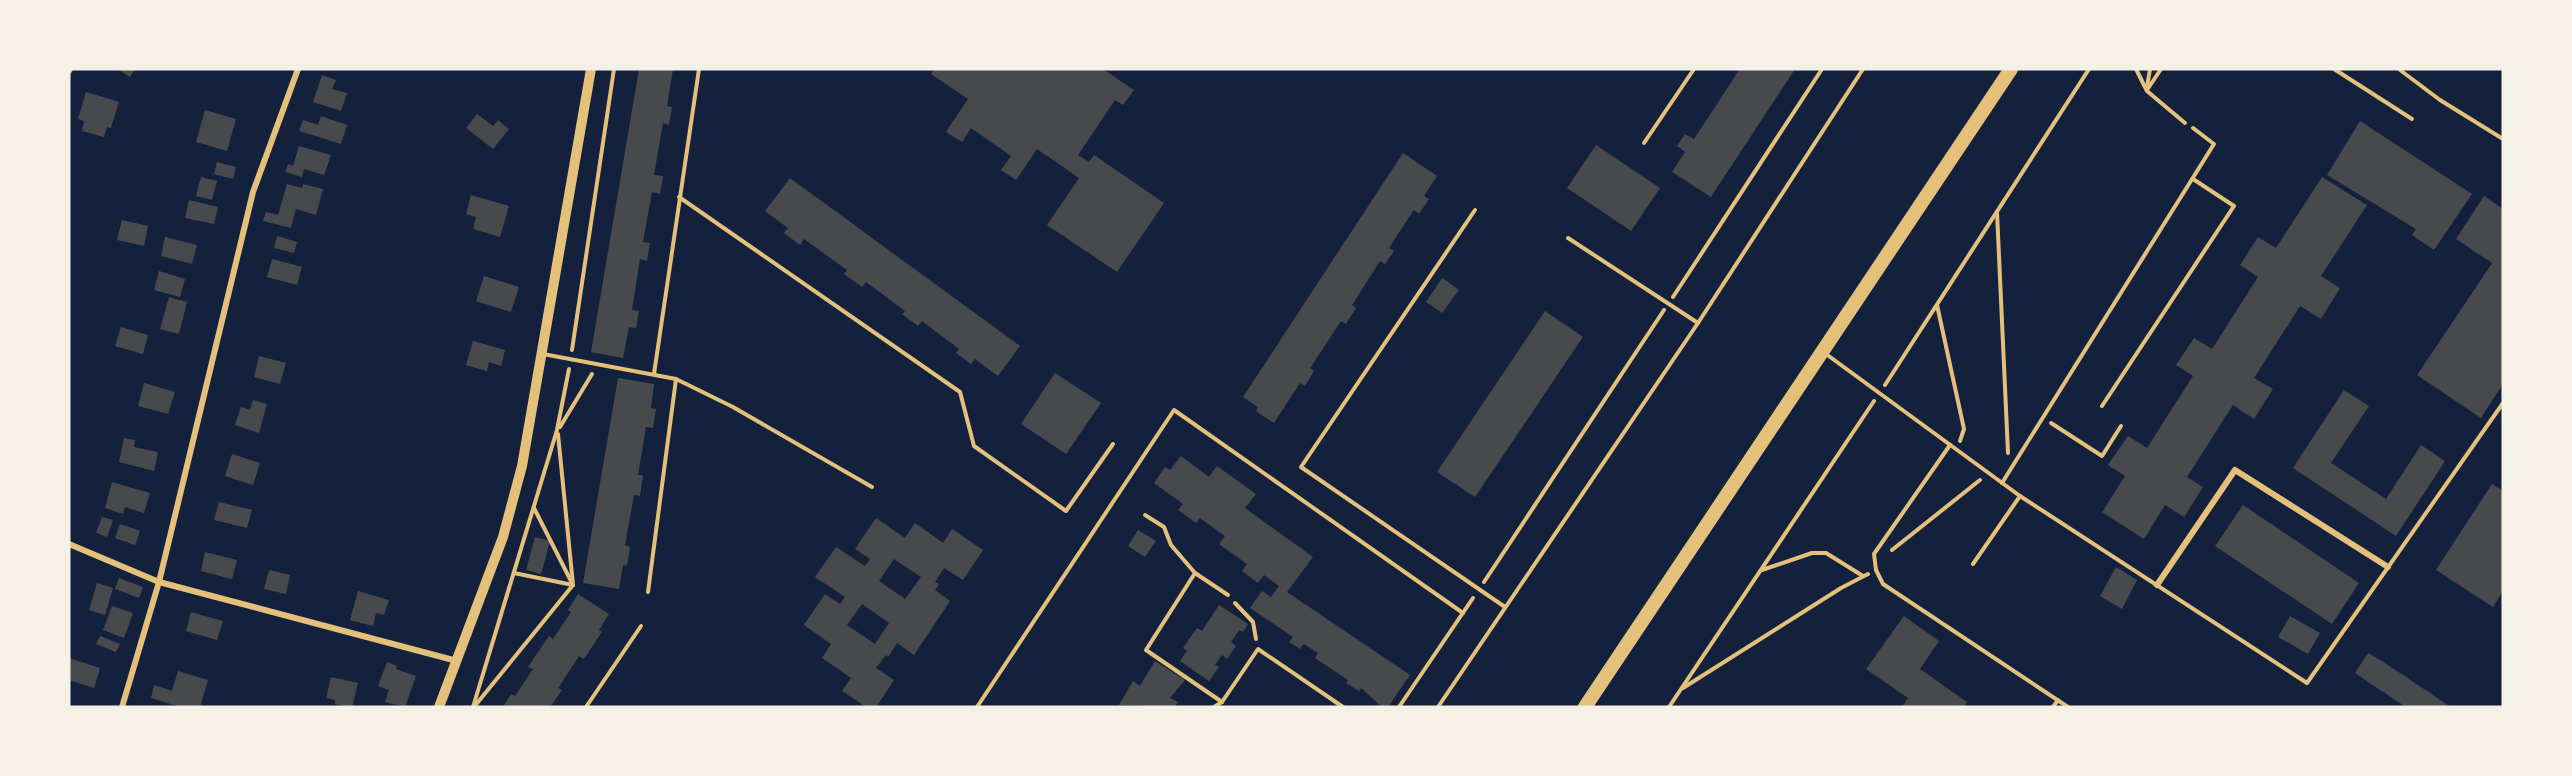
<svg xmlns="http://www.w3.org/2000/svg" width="2572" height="776" viewBox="0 0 2572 776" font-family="'Roboto Condensed',sans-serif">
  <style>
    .building { fill: #48494c; fill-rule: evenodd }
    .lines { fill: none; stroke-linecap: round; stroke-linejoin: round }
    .path { stroke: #e5c07b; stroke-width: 4 }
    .service { stroke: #e5c07b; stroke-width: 4 }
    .minor { stroke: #e5c07b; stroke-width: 6 }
    .tertiary { stroke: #e5c07b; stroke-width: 10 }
    .primary { stroke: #e5c07b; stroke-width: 14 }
  </style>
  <rect width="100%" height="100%" fill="#14213d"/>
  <g class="building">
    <path d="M117 69H135L130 77Z"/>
    <path d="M639 69H673L667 106 672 107 669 125 663 123 654 175 663 176 660 194 652 192 643 242 650 243 647 261 640 259 632 310 639 311 636 328 629 327 623 358 591 352Z"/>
    <path d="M934 69H1103L1134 90 1123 105 1115 100 1078 155 1089 162 1094 155 1164 203 1117 272 1047 225 1079 178 1037 149 1016 180 1001 170 1011 156 971 128 962 142 946 132 968 99 931 74Z"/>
    <path d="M1740 69H1795L1711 197 1672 172 1685 152 1677 146 1685 134 1694 139Z"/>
    <path d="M322 75 336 80 332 89 347 93 341 111 313 102Z"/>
    <path d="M86 92 119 102 111 128 107 127 104 137 82 131 84 121 78 119Z"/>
    <path d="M205 110 236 119 227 151 196 142Z"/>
    <path d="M477 114 493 126 498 120 509 129 493 149 466 128Z"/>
    <path d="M321 116 347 125 341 144 299 131 303 120 318 125Z"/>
    <path d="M2360 121 2472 194 2434 250 2412 235 2416 229 2327 175Z"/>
    <path d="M1596 145 1660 188 1631 231 1567 188Z"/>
    <path d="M299 146 331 155 324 175 304 169 302 177 285 172 288 164 293 166Z"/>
    <path d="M1403 153 1437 176 1424 196 1429 199 1419 214 1414 210 1389 248 1394 251 1385 264 1380 261 1352 305 1356 308 1346 324 1341 321 1310 368 1314 371 1305 386 1300 383 1274 423 1256 411 1258 407 1243 397Z"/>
    <path d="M217 162 236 167 233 179 214 174Z"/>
    <path d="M201 177 217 181 212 200 196 196Z"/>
    <path d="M2322 177 2367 205 2321 276 2340 288 2321 319 2300 306 2254 378 2273 389 2254 419 2233 405 2187 477 2203 487 2184 517 2165 505 2144 539 2102 512 2125 476 2108 465 2128 436 2147 448 2193 376 2176 365 2194 338 2212 349 2258 277 2240 265 2258 237 2276 248Z"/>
    <path d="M790 178 1020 346 998 376 975 359 971 364 956 353 959 349 922 321 918 326 902 314 905 311 866 282 862 287 844 274 847 270 804 239 800 245 784 233 788 228 765 211Z"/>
    <path d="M287 184 302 188 303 184 323 189 316 215 296 209 291 228 263 221 266 212 278 215Z"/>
    <path d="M471 195 509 206 500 237 473 229 476 217 466 214Z"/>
    <path d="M2484 196 2503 209V384L2481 418 2417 375 2492 263 2456 239Z"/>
    <path d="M189 200 218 207 214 224 185 218Z"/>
    <path d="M122 220 148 226 144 246 117 240Z"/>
    <path d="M277 236 297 242 294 253 274 248Z"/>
    <path d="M165 237 197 245 192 264 161 256Z"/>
    <path d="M272 259 302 267 297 285 267 277Z"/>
    <path d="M159 271 185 279 180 297 154 290Z"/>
    <path d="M484 276 519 287 511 312 476 301Z"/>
    <path d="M1442 278 1459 290 1442 313 1426 302Z"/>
    <path d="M169 297 187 302 179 334 160 329Z"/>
    <path d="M1545 311 1583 337 1475 497 1437 472Z"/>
    <path d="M121 327 148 335 143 354 115 346Z"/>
    <path d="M473 341 505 350 501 366 489 362 487 371 466 365Z"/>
    <path d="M259 356 286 363 280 384 254 377Z"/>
    <path d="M1055 373 1101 403 1066 454 1021 424Z"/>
    <path d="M618 378 654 384 651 408 656 409 653 428 646 427 638 475H643L640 496 634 495 625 545 630 547 627 566 623 565 619 589 583 583Z"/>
    <path d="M144 383 175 392 168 414 138 406Z"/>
    <path d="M2344 390 2369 406 2331 463 2386 499 2421 445 2445 461 2396 536 2293 468Z"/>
    <path d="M253 400 267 404 259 433 235 425 241 407 250 410Z"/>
    <path d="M124 438 135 440 134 447 158 452 154 471 119 462Z"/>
    <path d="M232 454 260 463 253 485 225 476Z"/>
    <path d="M1181 456 1209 477 1217 466 1256 494 1245 508 1313 557 1287 592 1410 675 1388 707H1382L1361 688 1359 691 1346 683 1348 680 1315 658 1318 653 1304 644 1300 649 1289 642 1293 637 1250 608 1262 591 1271 597 1279 586 1264 575 1258 583 1242 571 1247 564 1219 544 1225 536 1200 518 1196 523 1178 510 1183 504 1154 483 1165 467 1170 470Z"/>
    <path d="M112 482 150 493 144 513 125 507 123 514 105 508Z"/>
    <path d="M2492 484 2503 491V591L2493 607 2436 570Z"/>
    <path d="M219 502 252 510 247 528 214 520Z"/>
    <path d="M2243 505 2359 583 2332 624 2215 546Z"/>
    <path d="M102 517 113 520 107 537 96 533Z"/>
    <path d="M876 518 905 538 915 523 943 543 952 529 983 550 963 580 944 568 935 582 939 584 935 590 950 601 914 655 897 643 888 657 886 655 876 668 894 680 876 707H866L842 691 851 678 822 658 831 644 804 625 825 594 840 604 845 597 815 577 836 547 865 566 870 559 855 549ZM894 559 921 577 905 599 879 581ZM862 604 889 623 875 644 847 625Z"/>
    <path d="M120 524 140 531 135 545 115 538Z"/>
    <path d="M1138 530 1156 541 1145 557 1128 546Z"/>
    <path d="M535 537 550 541 541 574 526 570Z"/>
    <path d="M205 552 237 560 232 579 201 571Z"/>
    <path d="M2116 567 2137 580 2122 609 2100 596Z"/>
    <path d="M269 570 290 575 286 594 264 589Z"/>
    <path d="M119 578 143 587 139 598 115 589Z"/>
    <path d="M97 583 113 588 105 615 89 610Z"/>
    <path d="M358 591 389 600 384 615 376 613 373 626 350 620Z"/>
    <path d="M578 594 609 614 599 630 602 632 584 659 579 656 558 688 562 690 550 707H503L511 694 515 696 533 669 528 667 549 636 553 639 571 612 568 610Z"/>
    <path d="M1219 605 1248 624 1243 632 1239 630 1231 642 1236 646 1227 659 1222 655 1215 665 1219 667 1209 681 1180 661 1187 651 1183 648 1197 628 1202 631Z"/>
    <path d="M112 606 133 613 124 638 103 630Z"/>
    <path d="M191 612 223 621 217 640 186 631Z"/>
    <path d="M1904 616 1939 641 1920 669 1967 702 1963 707H1902L1908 698 1866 669Z"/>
    <path d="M2290 616 2320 633 2308 654 2278 637Z"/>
    <path d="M100 636 120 644 116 652 96 644Z"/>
    <path d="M2368 653 2382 661 2451 707H2406L2368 682 2355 673Z"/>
    <path d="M69 658 100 668 94 688 69 680Z"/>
    <path d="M1155 661 1185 680 1170 698 1178 702 1175 707 1119 705 1133 681 1140 686Z"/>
    <path d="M387 662 397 666 396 669 416 676 405 707 385 702 389 690 378 686Z"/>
    <path d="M178 671 208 680 200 707H180L151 698 154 685 172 691Z"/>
    <path d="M331 677 358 683 352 707 335 704V700L326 698Z"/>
  </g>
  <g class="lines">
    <g class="path">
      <path d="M2136 69 2147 91 2185 123"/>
      <path d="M2334 69 2412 119"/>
      <path d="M2147 87 2150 69"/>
      <path d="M2147 90 2161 69"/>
      <path d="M1997 212 2008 453"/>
      <path d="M1673 297 1822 69"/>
      <path d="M1937 305 1964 429 1960 441"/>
      <path d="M572 350 614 69"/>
      <path d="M1885 385 2089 69"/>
      <path d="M2051 423 2102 456 2121 426"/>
      <path d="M560 427 592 374"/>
      <path d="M1892 550 1980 480"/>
      <path d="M1762 570 1812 553H1826L1863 576"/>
      <path d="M514 573 573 585 534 508"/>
      <path d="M1484 582 1664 310"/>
      <path d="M1235 603 1253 622 1256 639"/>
      <path d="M1683 688 1841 588 1868 574"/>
      <path d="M473 707 557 430 569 369"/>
      <path d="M474 707 573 585 558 434"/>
      <path d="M977 707 1174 410 1463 613"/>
      <path d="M1399 707 1473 598"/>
      <path d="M1669 707 1874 401"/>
    </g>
    <g class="service">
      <path d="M2400 70 2440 100 2503 139"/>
      <path d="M1644 143 1694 69"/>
      <path d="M679 197 960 392 974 446 1066 511 1113 444"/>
      <path d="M1475 210 1301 467 1505 607"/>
      <path d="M1568 238 1698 323"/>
      <path d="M543 354 676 379 733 407 872 487"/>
      <path d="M1826 354 2020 496 2307 683 2503 403"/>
      <path d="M654 374 699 69"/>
      <path d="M2102 406 2234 206 2193 179"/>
      <path d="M1950 445 1874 554 1876 570 1883 584 2068 707"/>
      <path d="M2002 483 2214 144 2193 128"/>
      <path d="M1145 515 1164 527 1171 545 1195 573 1228 595"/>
      <path d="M1973 564 2020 496"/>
      <path d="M1195 573 1146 650 1222 702"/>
      <path d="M648 592 676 379"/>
      <path d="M586 707 641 626"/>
      <path d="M1214 707 1222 702 1258 649 1343 707"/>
      <path d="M1438 707 1698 323 1863 69"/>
      <path d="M2053 707 2058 700"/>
    </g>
    <g class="minor">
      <path d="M69 71 70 69"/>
      <path d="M69 544 159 582 457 661"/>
      <path d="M2157 585 2235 470 2388 567"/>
      <path d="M122 707 159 582 253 192 298 69"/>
    </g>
    <path class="tertiary" d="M439 707 503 537 522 466 591 69"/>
    <path class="primary" d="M1585 707 2011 69"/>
  </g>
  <rect width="2572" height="776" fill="none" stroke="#f6f1e7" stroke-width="141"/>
</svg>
